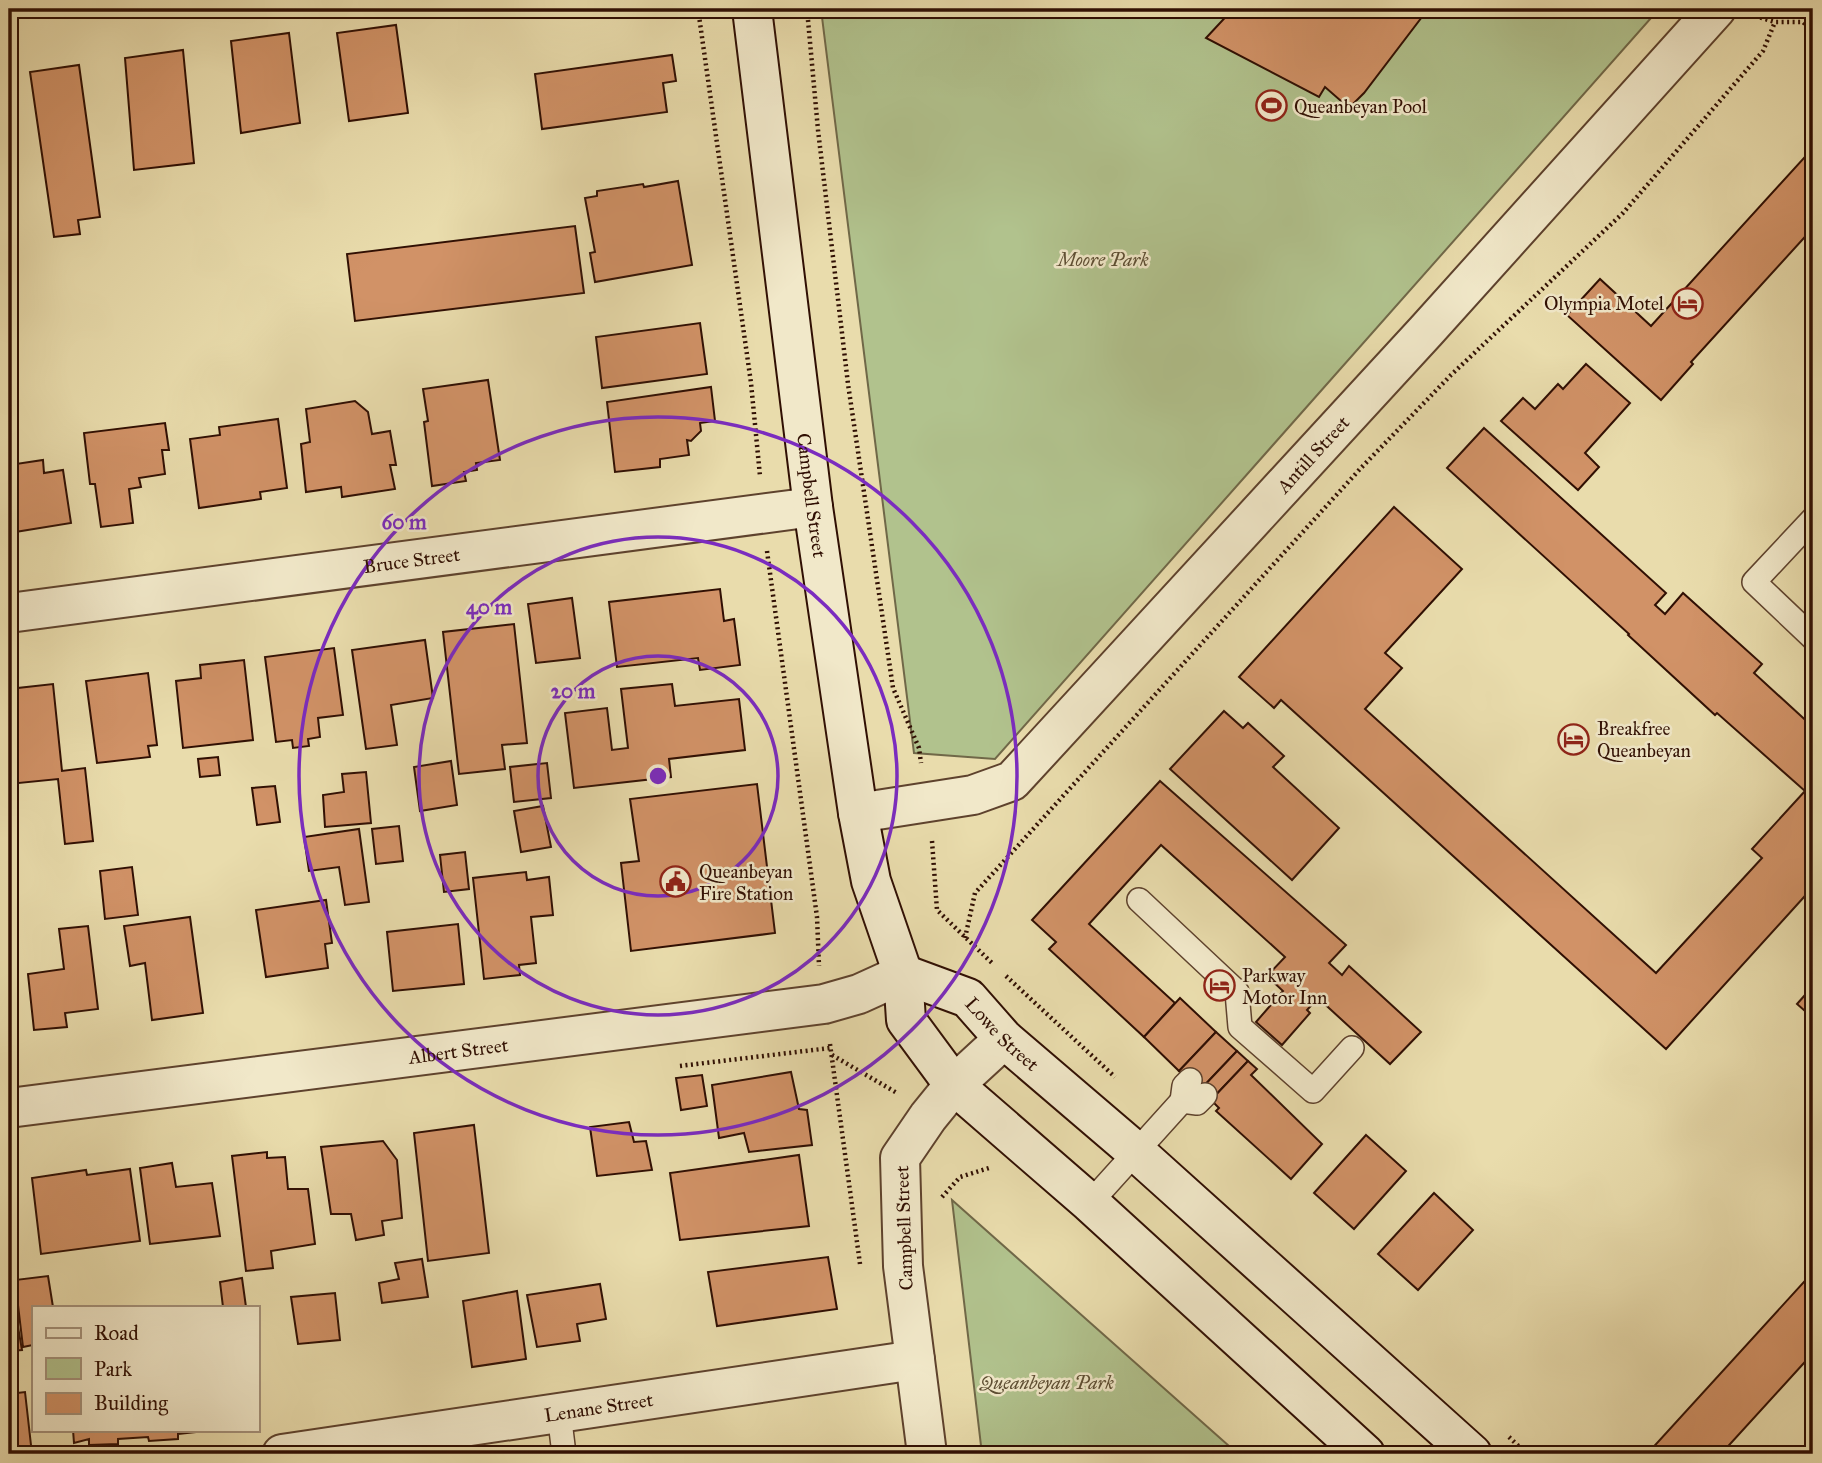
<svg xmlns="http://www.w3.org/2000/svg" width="1822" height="1463" viewBox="0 0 1822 1463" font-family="'IM FELL Great Primer',serif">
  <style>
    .green { fill: #b1c28d; stroke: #706848; stroke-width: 2 }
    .building { fill: #d19267; stroke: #300f03; stroke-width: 2 }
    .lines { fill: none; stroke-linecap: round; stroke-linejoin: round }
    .lane-casing { stroke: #5e422d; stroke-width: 26 }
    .street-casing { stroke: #5e422d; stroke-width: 42 }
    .secondary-casing { stroke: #300f03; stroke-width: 42 }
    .path { stroke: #300f03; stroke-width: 4.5; stroke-dasharray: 2 3.5; stroke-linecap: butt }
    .lane { stroke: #f1e8c9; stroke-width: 23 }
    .street { stroke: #f1e8c9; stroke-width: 38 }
    .secondary { stroke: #f1e8c9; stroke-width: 38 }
    .ring { fill: none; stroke: #7b2cbf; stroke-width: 3.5 }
    .labels { text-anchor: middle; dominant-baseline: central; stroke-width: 5; stroke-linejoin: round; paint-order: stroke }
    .poi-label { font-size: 19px; fill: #300f03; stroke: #f1e8c9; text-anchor: start }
    .park-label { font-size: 19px; font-style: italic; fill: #5d4e33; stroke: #f1e8c9 }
    .street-label { font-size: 19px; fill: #300f03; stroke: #f1e8c9 }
    .centre { fill: #7b2cbf; stroke: #f1e8c9; stroke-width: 3.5 }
    .ring-label { font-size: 21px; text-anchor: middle; font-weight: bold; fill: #7b2cbf; stroke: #f1e8c9; stroke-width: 5; stroke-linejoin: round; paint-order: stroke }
  </style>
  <rect width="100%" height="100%" fill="#e9dcac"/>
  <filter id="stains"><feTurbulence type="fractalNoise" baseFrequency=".00286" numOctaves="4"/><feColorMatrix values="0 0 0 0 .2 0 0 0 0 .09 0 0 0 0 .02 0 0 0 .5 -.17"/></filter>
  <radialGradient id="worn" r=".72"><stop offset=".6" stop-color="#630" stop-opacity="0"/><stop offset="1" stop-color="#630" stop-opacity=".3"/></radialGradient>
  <g class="green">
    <path d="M821 9H1659L995 759 914 753Z"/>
    <path d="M952 1200 1238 1454H982Z"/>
  </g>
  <g class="building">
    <path d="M1233 9H1428L1364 93 1349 108 1325 87 1319 97 1206 38Z"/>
    <path d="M396 25 408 113 349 121 337 33Z"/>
    <path d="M289 33 300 123 241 133 231 41Z"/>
    <path d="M183 50 194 163 134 170 125 58Z"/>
    <path d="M672 55 676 81 663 83 667 112 542 129 535 74Z"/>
    <path d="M79 65 100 217 78 220 80 234 54 237 30 72Z"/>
    <path d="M1813 148V228L1691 362 1693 364 1661 400 1567 315 1600 279 1651 326Z"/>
    <path d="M678 181 692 265 595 282 590 253 595 252 585 198 597 196V191L643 184 644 187Z"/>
    <path d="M575 226 584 293 355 321 347 254Z"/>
    <path d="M700 323 707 374 602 388 596 337Z"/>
    <path d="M1586 364 1630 403 1585 453 1599 467 1578 490 1501 421 1523 398 1535 409 1558 384 1563 389Z"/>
    <path d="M488 380 500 460 476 463 477 470 464 472 466 481 432 486 424 422 428 421 423 389Z"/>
    <path d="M711 387 715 421 700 423 701 431 691 441 687 440 689 455 660 459V467L615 472 607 402Z"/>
    <path d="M355 401 368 412 372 434 390 431 396 465H390L395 489 342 497 341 487 306 492 301 444 310 442 306 409Z"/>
    <path d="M278 419 287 488 260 492 261 499 199 508 190 439 220 435 219 427Z"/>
    <path d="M165 423 169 450H162L165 474 139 478 141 487 129 489 133 523 101 527 95 484H90L84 433Z"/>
    <path d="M1484 428 1666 593 1655 605 1665 614 1683 593 1762 664 1754 673 1813 727V900L1811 903 1804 897 1666 1049 1281 700 1274 708 1239 677 1394 507 1462 569 1385 653 1402 668 1365 709 1656 973 1762 858 1752 849 1805 791 1717 713 1715 715 1628 635 1629 634 1447 468Z"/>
    <path d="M43 460 44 473 63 470 71 523 9 533V465Z"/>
    <path d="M720 589 724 621 734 619 740 665 700 670 698 658 617 667 609 602Z"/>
    <path d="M572 598 580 658 536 663 528 604Z"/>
    <path d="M514 624 527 743 502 745 505 769 459 774 443 632Z"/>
    <path d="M425 640 433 698 391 705 397 745 366 749 352 650Z"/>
    <path d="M334 648 343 715 318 718 320 737 308 739 309 746 293 748 292 740 276 742 265 657Z"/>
    <path d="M244 660 253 740 183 748 176 681 201 678 200 665Z"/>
    <path d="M148 673 157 745 148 746 150 757 97 763 86 681Z"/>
    <path d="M53 684 62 771 85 768 93 841 65 844 58 779 9 784V689Z"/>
    <path d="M672 684 675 706 739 699 745 750 669 759 671 777 574 788 565 713 607 708 612 750 628 748 621 689Z"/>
    <path d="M1224 711 1243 728 1248 723 1284 756 1273 767 1339 828 1292 880 1170 769Z"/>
    <path d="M218 757 220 775 200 777 198 759Z"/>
    <path d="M451 761 457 805 420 811 414 767Z"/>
    <path d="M547 763 551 798 514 802 510 767Z"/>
    <path d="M366 772 371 823 325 827 323 795 344 792 342 774Z"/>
    <path d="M1160 781 1346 945 1329 963 1342 975 1349 966 1421 1032 1390 1064 1318 998 1307 1010 1310 1013 1282 1045 1256 1022 1283 991 1267 976 1285 957 1161 845 1089 924 1175 1003 1144 1037 1049 949 1056 942 1032 920Z"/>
    <path d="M757 784 775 933 631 951 621 863 639 861 630 799Z"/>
    <path d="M275 786 280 822 257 825 252 788Z"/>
    <path d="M543 806 551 847 521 852 514 811Z"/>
    <path d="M399 826 403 861 376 864 372 829Z"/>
    <path d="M359 829 369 902 345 905 339 867 309 871 304 837Z"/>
    <path d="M465 852 469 889 444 892 440 855Z"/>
    <path d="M132 867 138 915 105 919 100 871Z"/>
    <path d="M526 872 527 880 549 877 553 915 531 917 536 963 519 965 520 975 484 979 473 878Z"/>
    <path d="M326 900 332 943 325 944 328 968 266 977 256 910Z"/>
    <path d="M190 917 203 1013 152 1020 145 963 130 966 124 926Z"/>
    <path d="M458 924 464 984 393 991 387 932Z"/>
    <path d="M88 926 98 1009 65 1013 67 1027 34 1030 28 974 64 969 59 929Z"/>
    <path d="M1813 986V1018L1797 1004Z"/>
    <path d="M1180 998 1216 1032 1179 1071 1144 1037Z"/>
    <path d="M1216 1032 1237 1051 1200 1090 1179 1071Z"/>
    <path d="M1237 1051 1248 1061 1211 1100 1200 1090Z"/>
    <path d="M1248 1061 1257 1069 1251 1075 1322 1144 1291 1179 1216 1111 1219 1108 1211 1100Z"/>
    <path d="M791 1072 799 1109 807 1110 812 1145 749 1152 744 1133 719 1138 712 1085Z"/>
    <path d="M702 1075 707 1106 681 1110 676 1078Z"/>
    <path d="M629 1122 634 1142 646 1141 652 1170 597 1176 590 1127Z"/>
    <path d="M474 1125 489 1253 428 1261 414 1133Z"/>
    <path d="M1366 1135 1406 1171 1354 1229 1314 1193Z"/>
    <path d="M383 1141 397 1160 402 1218 382 1221 384 1235 356 1240 351 1214H331L321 1147Z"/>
    <path d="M267 1152V1158L285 1157 288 1189H308L315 1244 271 1251 273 1268 246 1271 232 1156Z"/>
    <path d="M799 1155 809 1226 680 1240 670 1173Z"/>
    <path d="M172 1163 176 1187 212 1183 220 1236 150 1244 140 1168Z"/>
    <path d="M130 1169 140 1241 41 1254 32 1178 86 1170 87 1175Z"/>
    <path d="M1434 1193 1473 1230 1418 1290 1378 1254Z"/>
    <path d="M828 1257 837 1309 717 1326 708 1272Z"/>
    <path d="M422 1259 428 1297 382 1303 379 1283 399 1279 395 1263Z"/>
    <path d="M1813 1272V1353L1721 1454H1647Z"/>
    <path d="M48 1276 53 1307H33V1345L23 1347 15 1280Z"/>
    <path d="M242 1278 246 1307H223L220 1282Z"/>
    <path d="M600 1284 606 1319 577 1324 580 1341 537 1347 527 1295Z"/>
    <path d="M517 1291 526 1359 472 1367 463 1301Z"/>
    <path d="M9 1292H12L22 1350 9 1351Z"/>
    <path d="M335 1293 340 1340 298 1344 291 1297Z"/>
    <path d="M25 1392 32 1454H9V1394Z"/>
    <path d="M73 1430H196L197 1432 178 1434V1439L149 1441 148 1437 118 1439V1444L89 1445V1439L74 1443Z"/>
  </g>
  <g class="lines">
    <defs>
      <g id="lane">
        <path d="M1813 519 1754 582 1813 638"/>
        <path d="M1139 900 1237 992 1240 1027 1313 1091 1352 1048"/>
        <path d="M1190 1080 1184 1086 1182 1101 1197 1103 1205 1095"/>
        <path d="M1090 1203 1182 1101"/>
        <path d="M559 1413 564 1454"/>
      </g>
      <g id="street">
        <path id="s1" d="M9 613 813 507"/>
        <path id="s2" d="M858 813 973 795 1012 781 1426 331 1716 9"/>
        <path id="s3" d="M9 1108 824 1004 859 994 903 974"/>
        <path id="s4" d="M282 1454 915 1360"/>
        <path d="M927 1454 903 1266 900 1158 928 1117 954 1085 1004 1039"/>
      </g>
      <g id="secondary">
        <path id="s5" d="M752 9 813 507 858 813 871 881 903 974 906 1020 954 1085 1090 1203 1365 1454"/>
        <path id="s6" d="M903 974 968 998 1004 1039 1135 1151 1472 1454"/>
      </g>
    </defs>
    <use href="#lane" class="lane-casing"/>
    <use href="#street" class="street-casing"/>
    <use href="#secondary" class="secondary-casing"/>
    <g class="path">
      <path d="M698 9 751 383 760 476"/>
      <path d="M807 9 818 130 848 384 893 688 919 748 921 763"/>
      <path d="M1755 16 1775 22H1803L1813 32"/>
      <path d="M767 551 817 917 819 966"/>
      <path d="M932 841 937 910 992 963"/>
      <path d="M965 938 975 893 1360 469 1451 375 1623 213 1763 51 1775 22"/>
      <path d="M1006 976 1115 1077"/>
      <path d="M830 1044 860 1264"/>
      <path d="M832 1055 897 1093"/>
      <path d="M680 1066 830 1048"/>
      <path d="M942 1197 960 1177 989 1168"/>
      <path d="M1509 1437 1527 1454"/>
    </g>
    <use href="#lane" class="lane"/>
    <use href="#street" class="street"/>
    <use href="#secondary" class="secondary"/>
  </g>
  <g class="ring">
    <circle cx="658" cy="776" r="120"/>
    <circle cx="658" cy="776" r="239"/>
    <circle cx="658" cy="776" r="359"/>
  </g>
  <defs>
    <symbol id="stadium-ring" viewBox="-11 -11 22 22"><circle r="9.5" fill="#f1e8c9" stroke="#8f2418" stroke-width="1.5"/><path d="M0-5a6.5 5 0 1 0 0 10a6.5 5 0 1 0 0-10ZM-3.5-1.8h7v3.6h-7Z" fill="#8f2418"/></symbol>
    <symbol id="hotel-ring" viewBox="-11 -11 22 22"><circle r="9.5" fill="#f1e8c9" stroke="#8f2418" stroke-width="1.5"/><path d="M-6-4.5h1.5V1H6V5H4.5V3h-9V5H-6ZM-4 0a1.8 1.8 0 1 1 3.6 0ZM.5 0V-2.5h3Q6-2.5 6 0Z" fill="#8f2418"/></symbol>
    <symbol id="civic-ring" viewBox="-11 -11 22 22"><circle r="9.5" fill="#f1e8c9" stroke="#8f2418" stroke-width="1.5"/><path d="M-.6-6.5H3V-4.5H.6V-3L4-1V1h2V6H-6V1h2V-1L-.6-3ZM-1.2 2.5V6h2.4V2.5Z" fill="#8f2418"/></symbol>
  </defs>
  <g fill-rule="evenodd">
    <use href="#stadium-ring" x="1254" y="88" width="35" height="35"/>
    <use href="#hotel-ring" x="1670" y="286" width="35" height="35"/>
    <use href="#hotel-ring" x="1556" y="722" width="35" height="35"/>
    <use href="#civic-ring" x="658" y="864" width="35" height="35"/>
    <use href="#hotel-ring" x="1202" y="968" width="35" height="35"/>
  </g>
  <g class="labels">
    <g class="poi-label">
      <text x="1294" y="106">Queanbeyan Pool</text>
      <text x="1664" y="303" text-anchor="end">Olympia Motel</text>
      <text x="1597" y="728">Breakfree<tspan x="1597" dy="22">Queanbeyan</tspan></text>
      <text x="699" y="871">Queanbeyan<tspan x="699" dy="22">Fire Station</tspan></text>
      <text x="1242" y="975">Parkway<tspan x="1242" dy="22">Motor Inn</tspan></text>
    </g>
    <g class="park-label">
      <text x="1103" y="259">Moore Park</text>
      <text x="1047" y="1382">Queanbeyan Park</text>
    </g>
    <g class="street-label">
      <text stroke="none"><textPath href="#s2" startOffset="602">Antill Street</textPath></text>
      <text stroke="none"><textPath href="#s5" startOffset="490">Campbell Street</textPath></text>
      <text stroke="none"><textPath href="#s1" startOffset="406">Bruce Street</textPath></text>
      <text stroke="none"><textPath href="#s6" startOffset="119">Lowe Street</textPath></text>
      <text stroke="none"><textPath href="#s3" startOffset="453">Albert Street</textPath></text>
      <text transform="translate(904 1228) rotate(-92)">Campbell Street</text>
      <text stroke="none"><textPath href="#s4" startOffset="320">Lenane Street</textPath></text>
    </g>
  </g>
  <circle cx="658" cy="776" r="10" class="centre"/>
  <g class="ring-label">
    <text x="404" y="529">60 m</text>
    <text x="489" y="614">40 m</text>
    <text x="573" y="698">20 m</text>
  </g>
  <rect width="1822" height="1463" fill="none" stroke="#e9dcac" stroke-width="35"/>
  <rect x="10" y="10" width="1801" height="1442" fill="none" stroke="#300f03" stroke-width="3.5"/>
  <rect x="18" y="18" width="1787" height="1428" fill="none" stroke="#300f03" stroke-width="2"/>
  <rect x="32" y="1306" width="228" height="126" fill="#f1e8c9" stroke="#a4917a" stroke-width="2"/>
  <rect x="46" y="1328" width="35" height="10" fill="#f1e8c9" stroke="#a4917a" stroke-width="2"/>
  <text x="94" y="1340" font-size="21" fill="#300f03">Road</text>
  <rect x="46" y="1358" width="35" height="21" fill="#b1c28d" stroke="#a4917a" stroke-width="2"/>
  <text x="94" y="1376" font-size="21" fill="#300f03">Park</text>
  <rect x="46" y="1393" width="35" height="21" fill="#d19267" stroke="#a4917a" stroke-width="2"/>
  <text x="94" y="1410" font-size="21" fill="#300f03">Building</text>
  <rect width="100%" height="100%" filter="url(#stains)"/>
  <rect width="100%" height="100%" fill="url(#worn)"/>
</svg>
